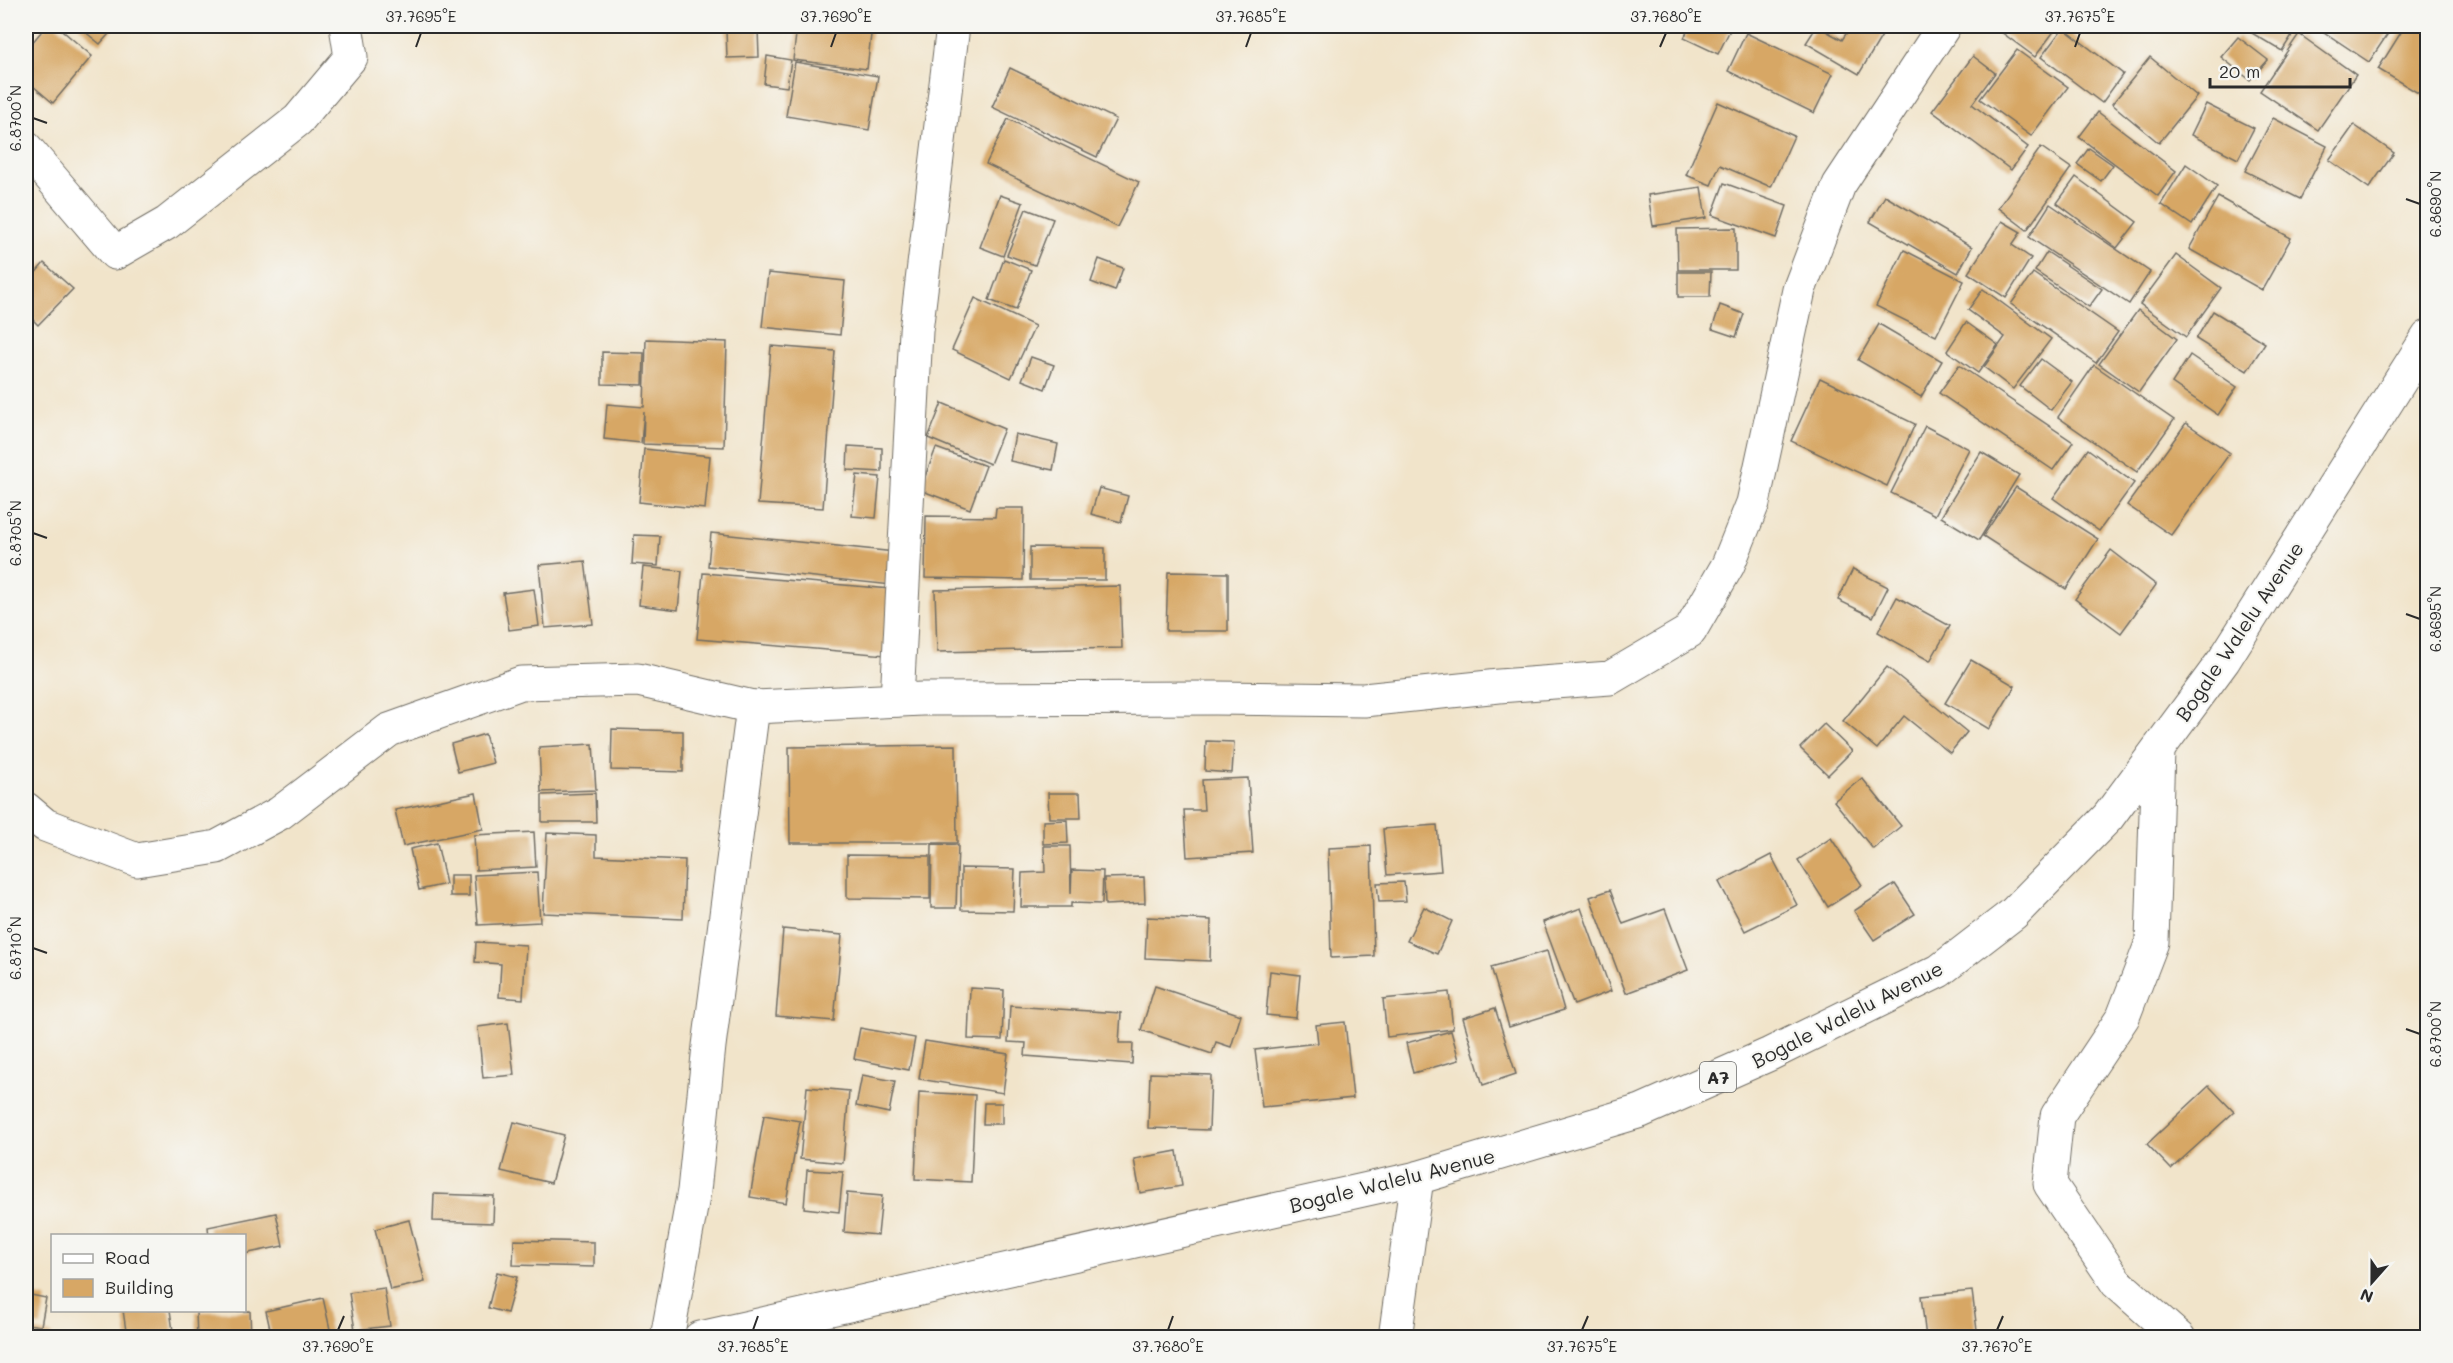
<svg xmlns="http://www.w3.org/2000/svg" width="2453" height="1363" viewBox="0 0 2453 1363" font-family="Mali,sans-serif">
  <style>
    .building { fill: #d7a765 }
    .lines { fill: none; stroke-linecap: round; stroke-linejoin: round }
    .street-casing { stroke: #706c63; stroke-width: 35 }
    .highway-casing { stroke: #706c63; stroke-width: 35 }
    .street { stroke: #fff; stroke-width: 33 }
    .highway { stroke: #fff; stroke-width: 33 }
    .ticks { fill: none; stroke: #2b2b2b; stroke-width: 2 }
    .labels { text-anchor: middle; dominant-baseline: central; stroke-width: 4.5; stroke-linejoin: round; paint-order: stroke }
    .shield { fill: #f6f6f2; stroke: #686867; stroke-width: 1.5 }
    .shield-label { font-size: 18px; font-weight: bold; fill: #2b2b2b }
    .street-label { font-size: 20px; fill: #2b2b2b; stroke: #f6f6f2 }
    .neatline { fill: none; stroke: #2b2b2b; stroke-width: 2 }
    .ticks-label { font-size: 15px; text-anchor: middle; fill: #2b2b2b }
  </style>
  <rect width="100%" height="100%" fill="#f6f6f2"/>
  <filter id="ink" filterUnits="userSpaceOnUse"><feTurbulence type="fractalNoise" baseFrequency=".0167" numOctaves="2"/><feDisplacementMap in="SourceGraphic" scale="12" xChannelSelector="R" yChannelSelector="G"/><feConvolveMatrix kernelMatrix="1 2 1 2 8 2 1 2 1" color-interpolation-filters="sRGB"/></filter>
  <filter id="wash" filterUnits="userSpaceOnUse"><feTurbulence type="fractalNoise" baseFrequency=".008" numOctaves="4" result="noise"/><feDisplacementMap in="SourceGraphic" scale="24" xChannelSelector="R" yChannelSelector="G"/><feGaussianBlur stdDeviation="1.35" result="paint"/><feColorMatrix in="noise" values="0 0 0 0 0 0 0 0 0 0 0 0 0 0 0 0 0 1.4 0 .05"/><feComposite in="paint" operator="in"/></filter>
  <g filter="url(#wash)">
    <rect width="100%" height="100%" fill="#f1e4ca"/>
    <g id="blocks">
      <g class="building">
        <path d="M46 26H57L92 56 53 103 26 80V50Z"/>
        <path d="M78 26H116L100 44Z"/>
        <path d="M759 26H787V30L759 28Z"/>
        <path d="M797 26H872L867 69 793 60Z"/>
        <path d="M1690 26H1732L1718 54 1684 38Z"/>
        <path d="M1817 26 1842 40 1851 26H1881L1886 29 1859 74 1806 43Z"/>
        <path d="M1993 26H2058L2035 57Z"/>
        <path d="M2240 26H2298L2282 51Z"/>
        <path d="M2315 26H2393L2369 62Z"/>
        <path d="M2405 26H2418L2428 31V99L2378 69Z"/>
        <path d="M2063 28 2123 74 2102 103 2041 57Z"/>
        <path d="M758 29 759 57 727 58 726 30Z"/>
        <path d="M1746 33 1833 74 1814 113 1728 71Z"/>
        <path d="M2299 34 2356 75 2318 130 2260 91Z"/>
        <path d="M2238 37 2268 60 2250 80 2221 57Z"/>
        <path d="M2017 50 2068 87 2031 136 1980 99Z"/>
        <path d="M767 56 791 60 787 87 764 84Z"/>
        <path d="M1973 56 1995 73 1972 104 2028 147 2011 170 1932 111Z"/>
        <path d="M2150 57 2197 96 2159 143 2112 104Z"/>
        <path d="M795 62 878 76 869 130 786 116Z"/>
        <path d="M1010 68 1116 119 1097 157 992 107Z"/>
        <path d="M1718 102 1794 136 1771 187 1720 165 1711 185 1686 175Z"/>
        <path d="M2206 104 2254 128 2238 159 2191 135Z"/>
        <path d="M2098 112 2176 171 2158 196 2079 137Z"/>
        <path d="M2273 118 2327 146 2300 199 2245 171Z"/>
        <path d="M1008 119 1139 182 1117 227 986 164Z"/>
        <path d="M2354 125 2394 153 2369 188 2329 160Z"/>
        <path d="M2041 147 2071 168 2027 230 1998 208Z"/>
        <path d="M2089 148 2113 165 2101 181 2077 164Z"/>
        <path d="M2186 164 2217 186 2192 225 2161 204Z"/>
        <path d="M2076 177 2137 222 2117 248 2057 203Z"/>
        <path d="M1724 183 1787 206 1776 238 1712 215Z"/>
        <path d="M1701 187 1706 218 1653 226 1648 195Z"/>
        <path d="M1000 195 1023 203 1003 256 980 247Z"/>
        <path d="M1885 196 1972 247 1958 273 1870 222Z"/>
        <path d="M2218 197 2291 238 2262 290 2189 249Z"/>
        <path d="M2050 204 2150 272 2129 304 2029 237Z"/>
        <path d="M1026 209 1053 219 1035 265 1007 255Z"/>
        <path d="M2002 221 2021 232 2012 245 2031 258 2006 298 1968 273Z"/>
        <path d="M1736 228V270H1678L1677 229Z"/>
        <path d="M1904 250 1964 281 1936 336 1876 306Z"/>
        <path d="M2047 252 2102 289 2089 307 2035 271Z"/>
        <path d="M2176 255 2221 288 2186 337 2140 304Z"/>
        <path d="M1004 259 1031 270 1016 310 989 300Z"/>
        <path d="M1099 259 1123 268 1115 291 1091 282Z"/>
        <path d="M44 263 73 289 38 325 26 313V284Z"/>
        <path d="M1678 272H1711L1710 297H1678Z"/>
        <path d="M768 273 845 281 840 335 762 327Z"/>
        <path d="M2033 273 2118 332 2096 363 2011 304Z"/>
        <path d="M1983 289 2051 339 2013 389 1984 367 2005 337 1968 310Z"/>
        <path d="M975 298 1035 326 1011 378 952 350Z"/>
        <path d="M1720 305 1744 314 1736 337 1712 329Z"/>
        <path d="M2138 310 2177 339 2139 392 2099 364Z"/>
        <path d="M2213 311 2265 343 2247 371 2196 339Z"/>
        <path d="M1966 322 1998 345 1978 373 1947 351Z"/>
        <path d="M1879 324 1942 361 1921 397 1858 360Z"/>
        <path d="M646 339 727 342 724 447 643 444 644 412 641 443 604 439 607 404 644 407Z"/>
        <path d="M771 346 835 351 823 508 758 504Z"/>
        <path d="M602 352 644 353 643 385 602 384Z"/>
        <path d="M2190 355 2237 387 2218 415 2172 383Z"/>
        <path d="M1031 357 1054 365 1045 389 1022 380Z"/>
        <path d="M2041 359 2072 382 2051 410 2020 386Z"/>
        <path d="M1959 365 2073 442 2053 470 1939 393Z"/>
        <path d="M2094 365 2174 420 2137 472 2058 417Z"/>
        <path d="M1820 378 1915 424 1887 486 1791 441Z"/>
        <path d="M942 403 1004 429 990 464 928 438Z"/>
        <path d="M2186 423 2230 453 2171 535 2127 505Z"/>
        <path d="M1925 426 1969 449 1935 515 1891 493Z"/>
        <path d="M1015 434 1058 444 1053 470 1010 461Z"/>
        <path d="M848 446 882 448V472L847 470Z"/>
        <path d="M936 448 986 466 970 509 920 490Z"/>
        <path d="M644 449 710 456 705 509 639 502Z"/>
        <path d="M2088 449 2134 483 2099 531 2053 498Z"/>
        <path d="M1981 452 2019 475 1979 540 1941 517Z"/>
        <path d="M857 475 880 477 876 518 852 516Z"/>
        <path d="M2016 487 2098 539 2066 589 1983 536Z"/>
        <path d="M1099 488 1128 496 1121 522 1091 514Z"/>
        <path d="M996 508H1024L1023 580 925 578 926 516 995 517Z"/>
        <path d="M711 533 895 552 892 585 708 566Z"/>
        <path d="M634 535 660 536 658 566 632 564Z"/>
        <path d="M1030 547 1105 548V580H1030Z"/>
        <path d="M2111 550 2156 585 2121 633 2075 599Z"/>
        <path d="M585 561 593 624 545 628 539 565Z"/>
        <path d="M643 567 682 571 678 610 639 605Z"/>
        <path d="M1853 569 1888 587 1873 617 1838 600Z"/>
        <path d="M1168 572 1228 573V631H1166Z"/>
        <path d="M703 573 891 589 886 655 697 639Z"/>
        <path d="M1120 586 1122 648 937 652 935 590Z"/>
        <path d="M534 589 539 626 509 630 503 593Z"/>
        <path d="M1897 597 1950 626 1930 661 1878 632Z"/>
        <path d="M1971 660 2015 686 1989 729 1945 703Z"/>
        <path d="M1887 667 1967 732 1950 753 1904 716 1877 749 1843 721Z"/>
        <path d="M1824 724 1852 751 1828 775 1800 748Z"/>
        <path d="M612 729 683 731V772L611 770Z"/>
        <path d="M485 734 493 763 458 772 451 744Z"/>
        <path d="M1206 741 1234 742 1232 773 1205 771Z"/>
        <path d="M593 744 596 790 541 792 539 747Z"/>
        <path d="M956 745 957 843H790L789 747Z"/>
        <path d="M1248 778 1253 853 1187 857 1184 810H1204L1202 780Z"/>
        <path d="M1862 778 1901 826 1873 849 1834 801Z"/>
        <path d="M476 793 483 829 403 846 395 810Z"/>
        <path d="M595 793 596 822H542V795Z"/>
        <path d="M1048 793H1080L1081 818H1049Z"/>
        <path d="M1067 820 1068 843 1043 844V821Z"/>
        <path d="M1437 825 1441 871 1387 875 1383 829Z"/>
        <path d="M534 832 536 867 476 870 474 835Z"/>
        <path d="M547 833 596 835V856L685 860 683 919 543 913Z"/>
        <path d="M1831 838 1862 885 1828 907 1798 860Z"/>
        <path d="M437 843 446 884 419 890 410 849Z"/>
        <path d="M932 844 958 845 956 908H931Z"/>
        <path d="M1044 846H1070L1071 894 1072 870 1103 871 1102 904 1071 903V907H1021L1022 873 1045 872Z"/>
        <path d="M1371 846 1374 956 1331 958 1328 848Z"/>
        <path d="M847 855 930 856V899L847 898Z"/>
        <path d="M1771 855 1797 905 1745 931 1719 882Z"/>
        <path d="M961 868 1015 869 1013 911 961 910Z"/>
        <path d="M537 872 540 922 478 925 474 875Z"/>
        <rect x="450" y="875" width="19" height="21"/>
        <path d="M1144 877 1145 903 1105 905 1104 878Z"/>
        <path d="M1404 882 1406 901 1379 902 1377 883Z"/>
        <path d="M1895 884 1915 914 1874 940 1854 911Z"/>
        <path d="M1610 890 1623 924 1665 909 1688 970 1626 993 1590 897Z"/>
        <path d="M1424 907 1452 921 1437 954 1407 941Z"/>
        <path d="M1581 908 1611 991 1574 1005 1543 922Z"/>
        <path d="M1147 917 1211 920 1210 961 1145 958Z"/>
        <path d="M783 929 842 935 834 1021 776 1016Z"/>
        <path d="M476 942 526 945 523 999 499 997 501 964 475 962Z"/>
        <path d="M1547 951 1564 1010 1509 1027 1491 967Z"/>
        <path d="M1270 971 1300 975 1296 1018 1266 1015Z"/>
        <path d="M1155 986 1241 1015 1231 1047 1216 1042 1212 1054 1141 1030Z"/>
        <path d="M970 988 1004 990 1002 1040 968 1039Z"/>
        <path d="M1449 992 1453 1029 1387 1037 1383 999Z"/>
        <path d="M1010 1006 1121 1013 1119 1043H1133L1132 1064 1025 1056 1026 1043 1008 1042Z"/>
        <path d="M1495 1008 1516 1074 1483 1085 1463 1018Z"/>
        <path d="M1345 1022 1353 1098 1262 1107 1255 1050 1318 1043 1316 1025Z"/>
        <path d="M508 1023 514 1075 483 1078 478 1027Z"/>
        <path d="M860 1028 915 1038 909 1070 854 1059Z"/>
        <path d="M1451 1031 1459 1060 1413 1073 1406 1043Z"/>
        <path d="M925 1041 1008 1054 1003 1093 919 1079Z"/>
        <path d="M1150 1073 1211 1075 1209 1130 1148 1128Z"/>
        <path d="M862 1075 895 1081 889 1113 856 1106Z"/>
        <path d="M2209 1086 2234 1112 2171 1169 2147 1144Z"/>
        <path d="M807 1087 849 1091 843 1163 800 1159Z"/>
        <path d="M919 1092 975 1095 971 1182 915 1179Z"/>
        <path d="M984 1103H1002V1124H983Z"/>
        <path d="M764 1115 800 1121 786 1203 750 1197Z"/>
        <path d="M514 1122 564 1135 551 1183 501 1171Z"/>
        <path d="M1177 1151 1182 1186 1140 1193 1134 1159Z"/>
        <path d="M807 1170 843 1172 839 1212 804 1208Z"/>
        <path d="M847 1193 882 1196 878 1235 844 1232Z"/>
        <path d="M434 1194 494 1196 493 1223 433 1221Z"/>
        <path d="M276 1213 283 1246 244 1254V1236H209L208 1227Z"/>
        <path d="M409 1220 425 1282 390 1290 375 1229Z"/>
        <path d="M514 1240 594 1242V1267L513 1265Z"/>
        <path d="M497 1272 517 1277 507 1313 488 1308Z"/>
        <path d="M384 1288 390 1326 355 1330 349 1293Z"/>
        <path d="M1972 1291 1978 1338H1926L1921 1296Z"/>
        <path d="M26 1294 46 1298 41 1326 26 1324Z"/>
        <path d="M323 1298 332 1338H272L266 1311Z"/>
        <path d="M123 1310H170L174 1338H127Z"/>
        <path d="M250 1311 251 1338H197L196 1312Z"/>
        <path d="M26 1329 52 1334 51 1338H26Z"/>
      </g>
    </g>
  </g>
  <g filter="url(#ink)">
    <use href="#blocks" fill-opacity="0" stroke="#706c63" stroke-width="1.5"/>
    <g class="lines">
      <defs>
        <g id="street">
          <path d="M26 148 115 253 167 223 298 120 351 57 346 26"/>
          <path d="M897 700 916 331 953 26"/>
          <path d="M2158 750 2152 942 2123 1017 2057 1116 2050 1184 2117 1283 2179 1338"/>
          <path d="M26 809 45 825 137 860 217 847 280 813 389 730 521 683 638 680 753 707"/>
          <path d="M667 1338 694 1191 709 1046 753 707 922 699 1215 698 1364 700 1499 686 1610 678 1690 631 1728 565 1753 503 1799 290 1839 185 1944 26"/>
          <path d="M1395 1338 1417 1178"/>
        </g>
        <path id="highway" d="M700 1338 1417 1178 1641 1111 1770 1054 1939 971 2013 914 2108 817 2224 660 2428 337"/>
      </defs>
      <use href="#street" class="street-casing"/>
      <use href="#highway" class="highway-casing"/>
      <use href="#street" class="street"/>
      <use href="#highway" class="highway"/>
    </g>
  </g>
  <path class="ticks" d="M416 47 421 33M831 47 836 33M1246 47 1251 33M1660 47 1666 33M2075 47 2080 33M33 118 47 123M2406 199 2420 204M33 533 47 538M2406 614 2420 619M33 948 47 953M2406 1029 2420 1034M338 1330 344 1316M753 1330 758 1316M1168 1330 1173 1316M1582 1330 1588 1316M1997 1330 2003 1316"/>
  <g class="labels">
    <rect class="shield" x="1700" y="1062" width="36" height="30" rx="4.5"/>
    <g class="shield-label">
      <text x="1718" y="1077">A7</text>
    </g>
    <g class="street-label">
      <text transform="translate(2239 631) rotate(-56)">Bogale Walelu Avenue</text>
      <text transform="translate(1847 1014) rotate(-27)">Bogale Walelu Avenue</text>
      <text transform="translate(1392 1180) rotate(-14)">Bogale Walelu Avenue</text>
    </g>
  </g>
  <rect width="2453" height="1363" fill="none" stroke="#f6f6f2" stroke-width="66"/>
  <rect x="51" y="1234" width="195" height="78" fill="#f6f6f2" stroke="#a5a5a2" stroke-width="1.5"/>
  <rect x="63" y="1254" width="30" height="9" fill="#ffffff" stroke="#a5a5a2" stroke-width="1.5"/>
  <text x="105" y="1264" font-size="18" fill="#2b2b2b">Road</text>
  <rect x="63" y="1279" width="30" height="18" fill="#d7a765" stroke="#a5a5a2" stroke-width="1.5"/>
  <text x="105" y="1294" font-size="18" fill="#2b2b2b">Building</text>
  <g transform="translate(2372 1282) rotate(201)" stroke="#f6f6f2" stroke-width="4.5" paint-order="stroke">
  <path d="M0-4.5L10 22L0 15L-10 22Z" fill="#2b2b2b"/>
  <text y="-9" font-size="16" font-weight="bold" text-anchor="middle" fill="#2b2b2b">N</text>
  </g>
  <path d="M2210 78v9h140v-9" fill="none" stroke="#2b2b2b" stroke-width="3"/>
  <text x="2219" y="78" font-size="18" fill="#2b2b2b" stroke="#f6f6f2" stroke-width="4.5" paint-order="stroke">20 m</text>
  <rect x="33" y="33" width="2387" height="1297" class="neatline"/>
  <g class="ticks-label">
    <text x="421" y="22">37.7695°E</text>
    <text x="836" y="22">37.7690°E</text>
    <text x="1251" y="22">37.7685°E</text>
    <text x="1666" y="22">37.7680°E</text>
    <text x="2080" y="22">37.7675°E</text>
    <text transform="translate(16 118) rotate(-90)" y="5">6.8700°N</text>
    <text transform="translate(2436 204) rotate(-90)" y="5">6.8690°N</text>
    <text transform="translate(16 533) rotate(-90)" y="5">6.8705°N</text>
    <text transform="translate(2436 619) rotate(-90)" y="5">6.8695°N</text>
    <text transform="translate(16 948) rotate(-90)" y="5">6.8710°N</text>
    <text transform="translate(2436 1034) rotate(-90)" y="5">6.8700°N</text>
    <text x="338" y="1352">37.7690°E</text>
    <text x="753" y="1352">37.7685°E</text>
    <text x="1168" y="1352">37.7680°E</text>
    <text x="1582" y="1352">37.7675°E</text>
    <text x="1997" y="1352">37.7670°E</text>
  </g>
</svg>
